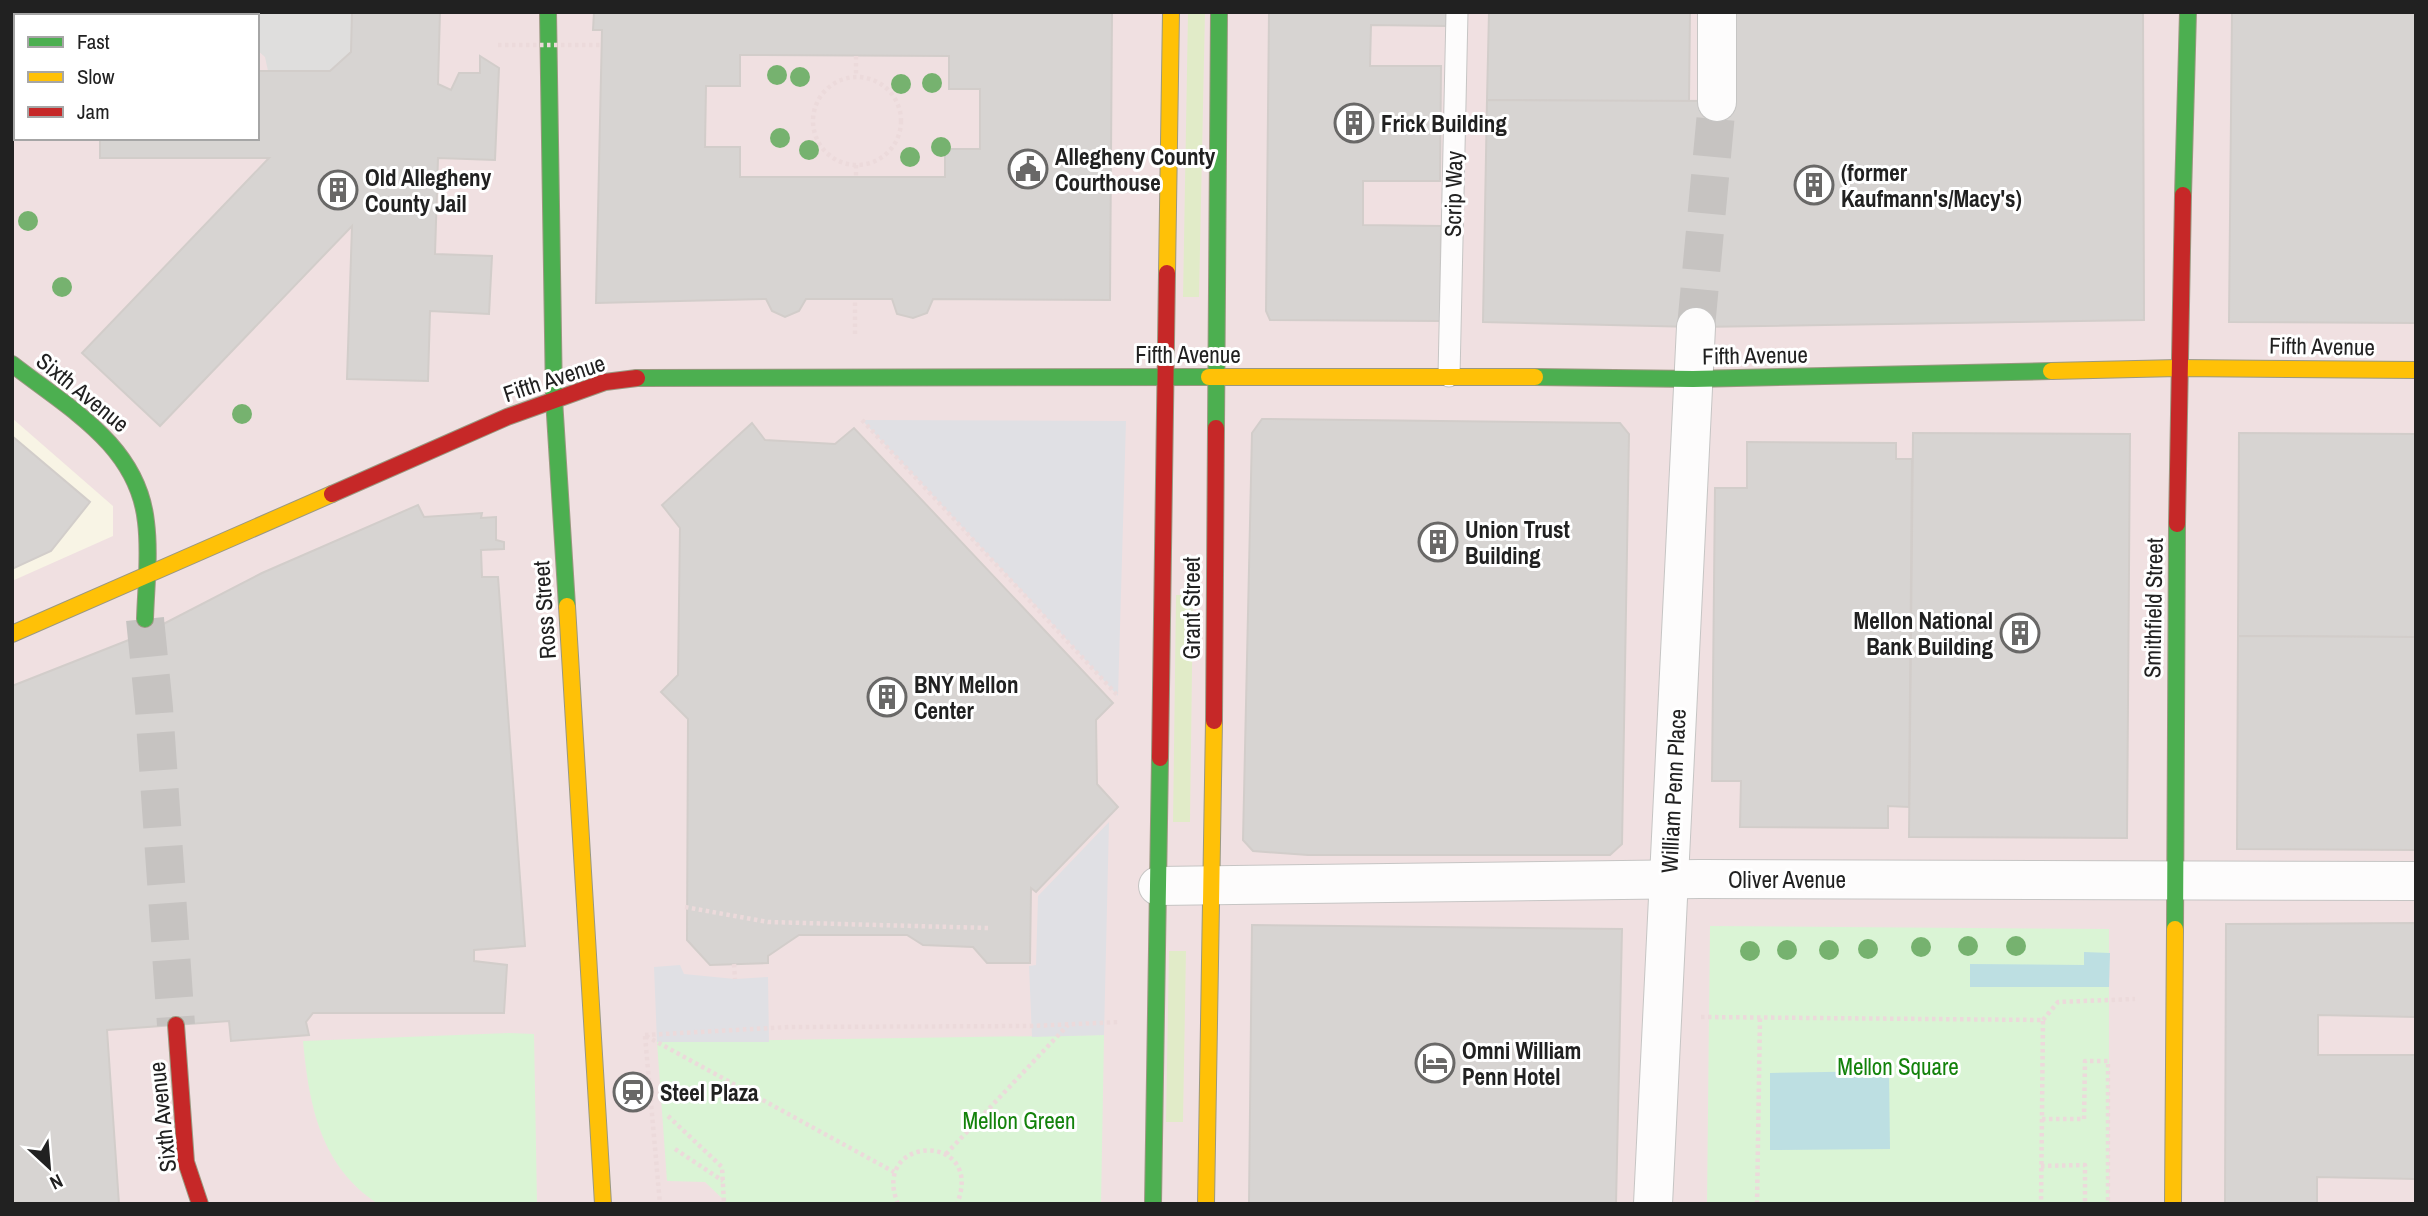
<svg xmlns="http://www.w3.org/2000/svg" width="2428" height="1216" viewBox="0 0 2428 1216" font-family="'Archivo Narrow',sans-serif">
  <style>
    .commercial { fill: #f0e0e1; fill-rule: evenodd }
    .education { fill: #f8f4e5 }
    .grass { fill: #e1ebc8 }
    .park { fill: #daf4d5 }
    .parking { fill: #dfdedd }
    .plaza { fill: #e0e0e4 }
    .water { fill: #bddfe2 }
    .building { fill: #d7d4d2; stroke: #d2cdca; stroke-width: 2; fill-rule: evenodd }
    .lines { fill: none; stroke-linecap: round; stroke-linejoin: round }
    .street-tunnel { stroke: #c6c3c1; stroke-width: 38; stroke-dasharray: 38 19; stroke-linecap: butt }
    .secondary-tunnel { stroke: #c6c3c1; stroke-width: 38; stroke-dasharray: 38 19; stroke-linecap: butt }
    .lane-casing { stroke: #c6c5c4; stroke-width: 23 }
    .street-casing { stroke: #c6c5c4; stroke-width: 40 }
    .fast-casing { stroke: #9a9880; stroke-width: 18 }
    .slow-casing { stroke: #9a9880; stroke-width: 18 }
    .jam-casing { stroke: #9a9880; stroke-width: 18 }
    .path { stroke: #ecdadb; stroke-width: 4.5; stroke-dasharray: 3.5 3.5; stroke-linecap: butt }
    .lane { stroke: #fdfcfc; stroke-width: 21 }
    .street { stroke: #fdfcfc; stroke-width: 38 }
    .fast { stroke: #4caf50; stroke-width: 16 }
    .slow { stroke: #ffc107; stroke-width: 16 }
    .jam { stroke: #c62828; stroke-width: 16 }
    .path-bridge { stroke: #ecdadb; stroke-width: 4.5; stroke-dasharray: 3.5 3.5; stroke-linecap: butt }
    .tree { fill: #76b26f }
    .labels { text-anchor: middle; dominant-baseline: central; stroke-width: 6; stroke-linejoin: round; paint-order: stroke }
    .poi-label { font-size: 23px; font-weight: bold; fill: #212121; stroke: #fff; text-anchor: start }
    .street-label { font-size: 23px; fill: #212121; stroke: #fff }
    .park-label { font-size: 23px; fill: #13820b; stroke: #fff }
  </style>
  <rect width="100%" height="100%" fill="#efece9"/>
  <path class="commercial" d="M12 12H2416V1204H12ZM16 16H257V138H16Z"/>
  <path class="education" d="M12 418 113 506V536L12 581Z"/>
  <g class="grass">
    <path d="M1188 12H1205L1199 297H1183Z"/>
    <path d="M1176 595H1193L1190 822H1173Z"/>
    <path d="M1169 951H1186L1183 1122H1166Z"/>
  </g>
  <g class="park">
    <path d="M1710 926 2109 929V1204H1707Z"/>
    <path d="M509 1033 534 1034 537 1204H378C320 1166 309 1105 303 1041Z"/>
    <path d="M1104 1035 1101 1204H728L705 1182 667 1181 657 1042Z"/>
  </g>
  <path class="parking" d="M249 12H352L351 52 330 71H268L265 57 257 50V16H249Z"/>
  <g class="plaza">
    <path d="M862 420 1126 421 1118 696 1036 606Z"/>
    <path d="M1109 822 1104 1035 1032 1037 1029 966 1036 965 1038 896Z"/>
    <path d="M680 965 684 974 735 979 768 977 769 1042H657L654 967Z"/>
  </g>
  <g class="water">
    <path d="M2084 952 2110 953 2109 987H1970V964L2084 965Z"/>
    <path d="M1889 1071 1890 1149 1770 1150V1073Z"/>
  </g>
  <g class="building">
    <path d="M352 12H440L438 84 451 90 459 73H480V56L499 68 495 160 438 158 435 254 492 256 489 314 430 311 428 381 347 379 352 226 160 426 82 353 269 158H100V138H257V71H330L351 52Z"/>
    <path d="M594 12H1112L1110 300 933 299 927 313 913 318 897 314 892 299H806L799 311 785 317 772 311 766 299 596 303 602 30H593ZM740 55 949 56V89H980V149H945V177H740V147H705L706 86H740Z"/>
    <path d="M1269 12H1446V26L1371 25 1370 66H1441L1440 181H1363V225L1441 226 1440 321 1270 320 1266 311Z"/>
    <path d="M1489 12H1690L1689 102 1487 100Z"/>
    <path d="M1720 12H2143L2144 320 1696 327 1483 322 1487 100 1718 101Z"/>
    <path d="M2232 12H2416V323L2229 322Z"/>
    <path d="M1262 419 1620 423 1629 434 1622 844 1610 855H1308L1253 851 1243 840 1252 433Z"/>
    <path d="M752 423 765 440 835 444 854 428 1113 703 1096 720 1097 784 1118 807 1036 892 1031 888 1030 963H987L973 947 923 945 907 935H799L768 956V963L710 965 687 940 688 719 661 692 678 675 680 528 662 505Z"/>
    <path d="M1913 433 2130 434 2127 838 1909 837Z"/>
    <path d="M2239 433 2416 434V637L2238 636Z"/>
    <path d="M12 436 90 502 51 551 12 569Z"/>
    <path d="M1747 442 1896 443V459H1912L1909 807 1888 806V828L1740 827 1741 781H1712L1715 488H1747Z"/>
    <path d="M418 505 424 517 482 513 481 518 496 517V540L504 542V549L481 550 482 577H498L525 946 474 950V961L507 965 504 1013H313L306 1022 309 1035 231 1041 229 1021 107 1030 119 1204H12V686L144 634 262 573Z"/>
    <path d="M2238 636 2416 637V850L2237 849Z"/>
    <path d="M2416 923V1017L2318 1015V1055H2416V1179L2317 1177V1204H2225L2226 924Z"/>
    <path d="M1252 925 1622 929 1616 1204H1249Z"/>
  </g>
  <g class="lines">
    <path class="street-tunnel" d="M1696 327 1717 102"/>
    <path class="secondary-tunnel" d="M145 619 154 708 176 1025"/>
    <defs>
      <path id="lane" d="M1449 376 1457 12"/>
      <g id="street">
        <path d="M1717 102V12"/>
        <path d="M1158 886 1700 879 2416 881"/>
        <path d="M1653 1204 1696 327"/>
      </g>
      <g id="fast">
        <path d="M548 12 554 399 567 606"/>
        <path d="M2183 195 2188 12"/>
        <path d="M12 364C68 408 138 445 146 522 150 554 146 587 145 619"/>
        <path d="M1535 377 1693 379 2051 371"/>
        <path d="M637 378 1209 377"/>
        <path d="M1216 428 1219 12"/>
        <path d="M2175 929 2177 524"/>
        <path d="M1153 1204 1160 758"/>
      </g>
      <g id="slow">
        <path d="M74 16 77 12"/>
        <path d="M12 84 16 80"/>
        <path d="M1167 273 1171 12"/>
        <path d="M2051 371 2178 368 2416 370"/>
        <path d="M1209 377H1535"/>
        <path d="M567 606 603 1204"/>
        <path d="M12 634 332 494"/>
        <path d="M1206 1204 1214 721"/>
        <path d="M2173 1204 2175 929"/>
      </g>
      <g id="jam">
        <path d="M332 494 507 417 605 382 637 378"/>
        <path d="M2177 524 2183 195"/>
        <path d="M1214 721 1216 428"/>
        <path d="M1160 758 1167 273"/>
        <path d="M176 1025 186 1162 200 1204"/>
      </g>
    </defs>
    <use href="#lane" class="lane-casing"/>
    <use href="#street" class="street-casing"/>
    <use href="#fast" class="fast-casing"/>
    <use href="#slow" class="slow-casing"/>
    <use href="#jam" class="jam-casing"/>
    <g class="path">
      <path d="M856 56V76"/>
      <circle cx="857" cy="121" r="44"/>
      <path d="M856 165V177"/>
      <path d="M855 334V299"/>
      <path d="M862 420 1118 696"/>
      <path d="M685 907 768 922 988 928"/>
      <path d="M734 964 735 979"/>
      <path d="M1701 1017 2043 1020 2041 1204"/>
      <path d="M2043 1020 2058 1002 2135 999"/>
      <path d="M645 1035 789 1027 1031 1026 1120 1022"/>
      <path d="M645 1036 660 1204"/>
      <path d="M646 1036 894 1172"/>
      <path d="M668 1116 722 1167 724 1204"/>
      <path d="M2042 1119H2084L2085 1061H2108V1204"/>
      <path d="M675 1149 723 1181"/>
      <path d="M946 1154 1068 1025"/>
      <path d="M2041 1166 2085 1165V1204"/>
      <path d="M898 1204C869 1134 986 1131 957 1204"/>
      <path d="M1757 1204 1760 1017"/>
    </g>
    <use href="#lane" class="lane"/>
    <use href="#street" class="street"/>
    <use href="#fast" class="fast"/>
    <use href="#slow" class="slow"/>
    <use href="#jam" class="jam"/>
    <path class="path-bridge" d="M498 45H601"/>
  </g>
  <g class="tree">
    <circle cx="777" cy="75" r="10"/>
    <circle cx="800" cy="77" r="10"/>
    <circle cx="932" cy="83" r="10"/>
    <circle cx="901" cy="84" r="10"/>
    <circle cx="780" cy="138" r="10"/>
    <circle cx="941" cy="147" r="10"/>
    <circle cx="809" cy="150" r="10"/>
    <circle cx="910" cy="157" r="10"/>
    <circle cx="28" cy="221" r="10"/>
    <circle cx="62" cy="287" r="10"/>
    <circle cx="242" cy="414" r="10"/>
    <circle cx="1968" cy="946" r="10"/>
    <circle cx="2016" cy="946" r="10"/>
    <circle cx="1921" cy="947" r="10"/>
    <circle cx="1868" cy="949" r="10"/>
    <circle cx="1787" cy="950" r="10"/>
    <circle cx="1829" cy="950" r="10"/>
    <circle cx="1750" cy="951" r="10"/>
  </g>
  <defs>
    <symbol id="building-ring" viewBox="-11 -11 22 22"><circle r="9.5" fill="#fff" stroke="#696867" stroke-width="1.5"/><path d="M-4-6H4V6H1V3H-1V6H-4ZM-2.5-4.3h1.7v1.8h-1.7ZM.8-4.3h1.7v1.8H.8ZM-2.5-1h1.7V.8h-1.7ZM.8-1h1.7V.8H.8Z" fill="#696867"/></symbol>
    <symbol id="civic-ring" viewBox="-11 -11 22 22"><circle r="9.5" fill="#fff" stroke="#696867" stroke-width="1.5"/><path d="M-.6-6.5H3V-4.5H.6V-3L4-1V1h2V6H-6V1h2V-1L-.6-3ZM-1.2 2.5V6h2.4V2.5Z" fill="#696867"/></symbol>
    <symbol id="hotel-ring" viewBox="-11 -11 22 22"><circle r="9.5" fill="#fff" stroke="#696867" stroke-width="1.5"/><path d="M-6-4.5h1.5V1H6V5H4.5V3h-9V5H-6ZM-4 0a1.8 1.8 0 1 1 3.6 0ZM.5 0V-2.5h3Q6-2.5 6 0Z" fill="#696867"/></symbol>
    <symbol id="station-ring" viewBox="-11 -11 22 22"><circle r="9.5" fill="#fff" stroke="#696867" stroke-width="1.5"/><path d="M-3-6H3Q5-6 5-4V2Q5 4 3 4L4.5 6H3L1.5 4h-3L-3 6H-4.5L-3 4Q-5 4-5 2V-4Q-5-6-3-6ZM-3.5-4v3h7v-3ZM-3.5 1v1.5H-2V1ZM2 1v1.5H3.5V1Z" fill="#696867"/></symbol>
  </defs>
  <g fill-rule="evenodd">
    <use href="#building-ring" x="1332" y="101" width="44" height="44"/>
    <use href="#civic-ring" x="1006" y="147" width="44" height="44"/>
    <use href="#building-ring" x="1792" y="163" width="44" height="44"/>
    <use href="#building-ring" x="316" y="168" width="44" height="44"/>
    <use href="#building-ring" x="1416" y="520" width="44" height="44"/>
    <use href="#building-ring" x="1998" y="611" width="44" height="44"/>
    <use href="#building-ring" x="865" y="675" width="44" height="44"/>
    <use href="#hotel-ring" x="1413" y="1041" width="44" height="44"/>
    <use href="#station-ring" x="611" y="1070" width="44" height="44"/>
  </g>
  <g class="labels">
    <g class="poi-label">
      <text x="1381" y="123">Frick Building</text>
      <text x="1055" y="156">Allegheny County<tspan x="1055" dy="26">Courthouse</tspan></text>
      <text x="1841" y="172">(former<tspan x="1841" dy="26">Kaufmann's/Macy's)</tspan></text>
      <text x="365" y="177">Old Allegheny<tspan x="365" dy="26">County Jail</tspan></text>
      <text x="1465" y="529">Union Trust<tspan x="1465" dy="26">Building</tspan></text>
      <text x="1993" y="620" text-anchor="end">Mellon National<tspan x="1993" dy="26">Bank Building</tspan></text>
      <text x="914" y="684">BNY Mellon<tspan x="914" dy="26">Center</tspan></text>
      <text x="1462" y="1050">Omni William<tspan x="1462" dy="26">Penn Hotel</tspan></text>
      <text x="660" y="1092">Steel Plaza</text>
    </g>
    <g class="street-label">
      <text transform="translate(1453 194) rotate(-89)">Scrip Way</text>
      <text transform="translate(2322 346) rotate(1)">Fifth Avenue</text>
      <text x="1188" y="354">Fifth Avenue</text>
      <text transform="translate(1755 355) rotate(-1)">Fifth Avenue</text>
      <text transform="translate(554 378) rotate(-18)">Fifth Avenue</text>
      <text transform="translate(83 392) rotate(39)">Sixth Avenue</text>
      <text transform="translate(1191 608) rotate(-90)">Grant Street</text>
      <text transform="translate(2153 608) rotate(-89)">Smithfield Street</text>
      <text transform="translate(544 610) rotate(-94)">Ross Street</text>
      <text transform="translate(1673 791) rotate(-87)">William Penn Place</text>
      <text x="1787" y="879">Oliver Avenue</text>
      <text transform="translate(162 1117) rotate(-96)">Sixth Avenue</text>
    </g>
    <g class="park-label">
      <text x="1898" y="1066">Mellon Square</text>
      <text x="1019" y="1120">Mellon Green</text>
    </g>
  </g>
  <rect width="2428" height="1216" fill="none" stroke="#212121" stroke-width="28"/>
  <rect x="14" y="14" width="245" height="126" fill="#ffffff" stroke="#a6a6a6" stroke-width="2"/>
  <rect x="28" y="37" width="35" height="10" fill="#4caf50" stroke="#a6a6a6" stroke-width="2"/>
  <text x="77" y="49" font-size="21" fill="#212121">Fast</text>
  <rect x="28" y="72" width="35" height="10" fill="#ffc107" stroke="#a6a6a6" stroke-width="2"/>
  <text x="77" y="84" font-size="21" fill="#212121">Slow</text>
  <rect x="28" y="107" width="35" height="10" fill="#c62828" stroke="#a6a6a6" stroke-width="2"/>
  <text x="77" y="119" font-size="21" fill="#212121">Jam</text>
  <g transform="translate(49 1167) rotate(154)" stroke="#ffffff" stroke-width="5" paint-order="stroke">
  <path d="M0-5L12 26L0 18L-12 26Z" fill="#212121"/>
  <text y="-10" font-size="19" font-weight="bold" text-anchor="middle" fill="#212121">N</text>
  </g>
</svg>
